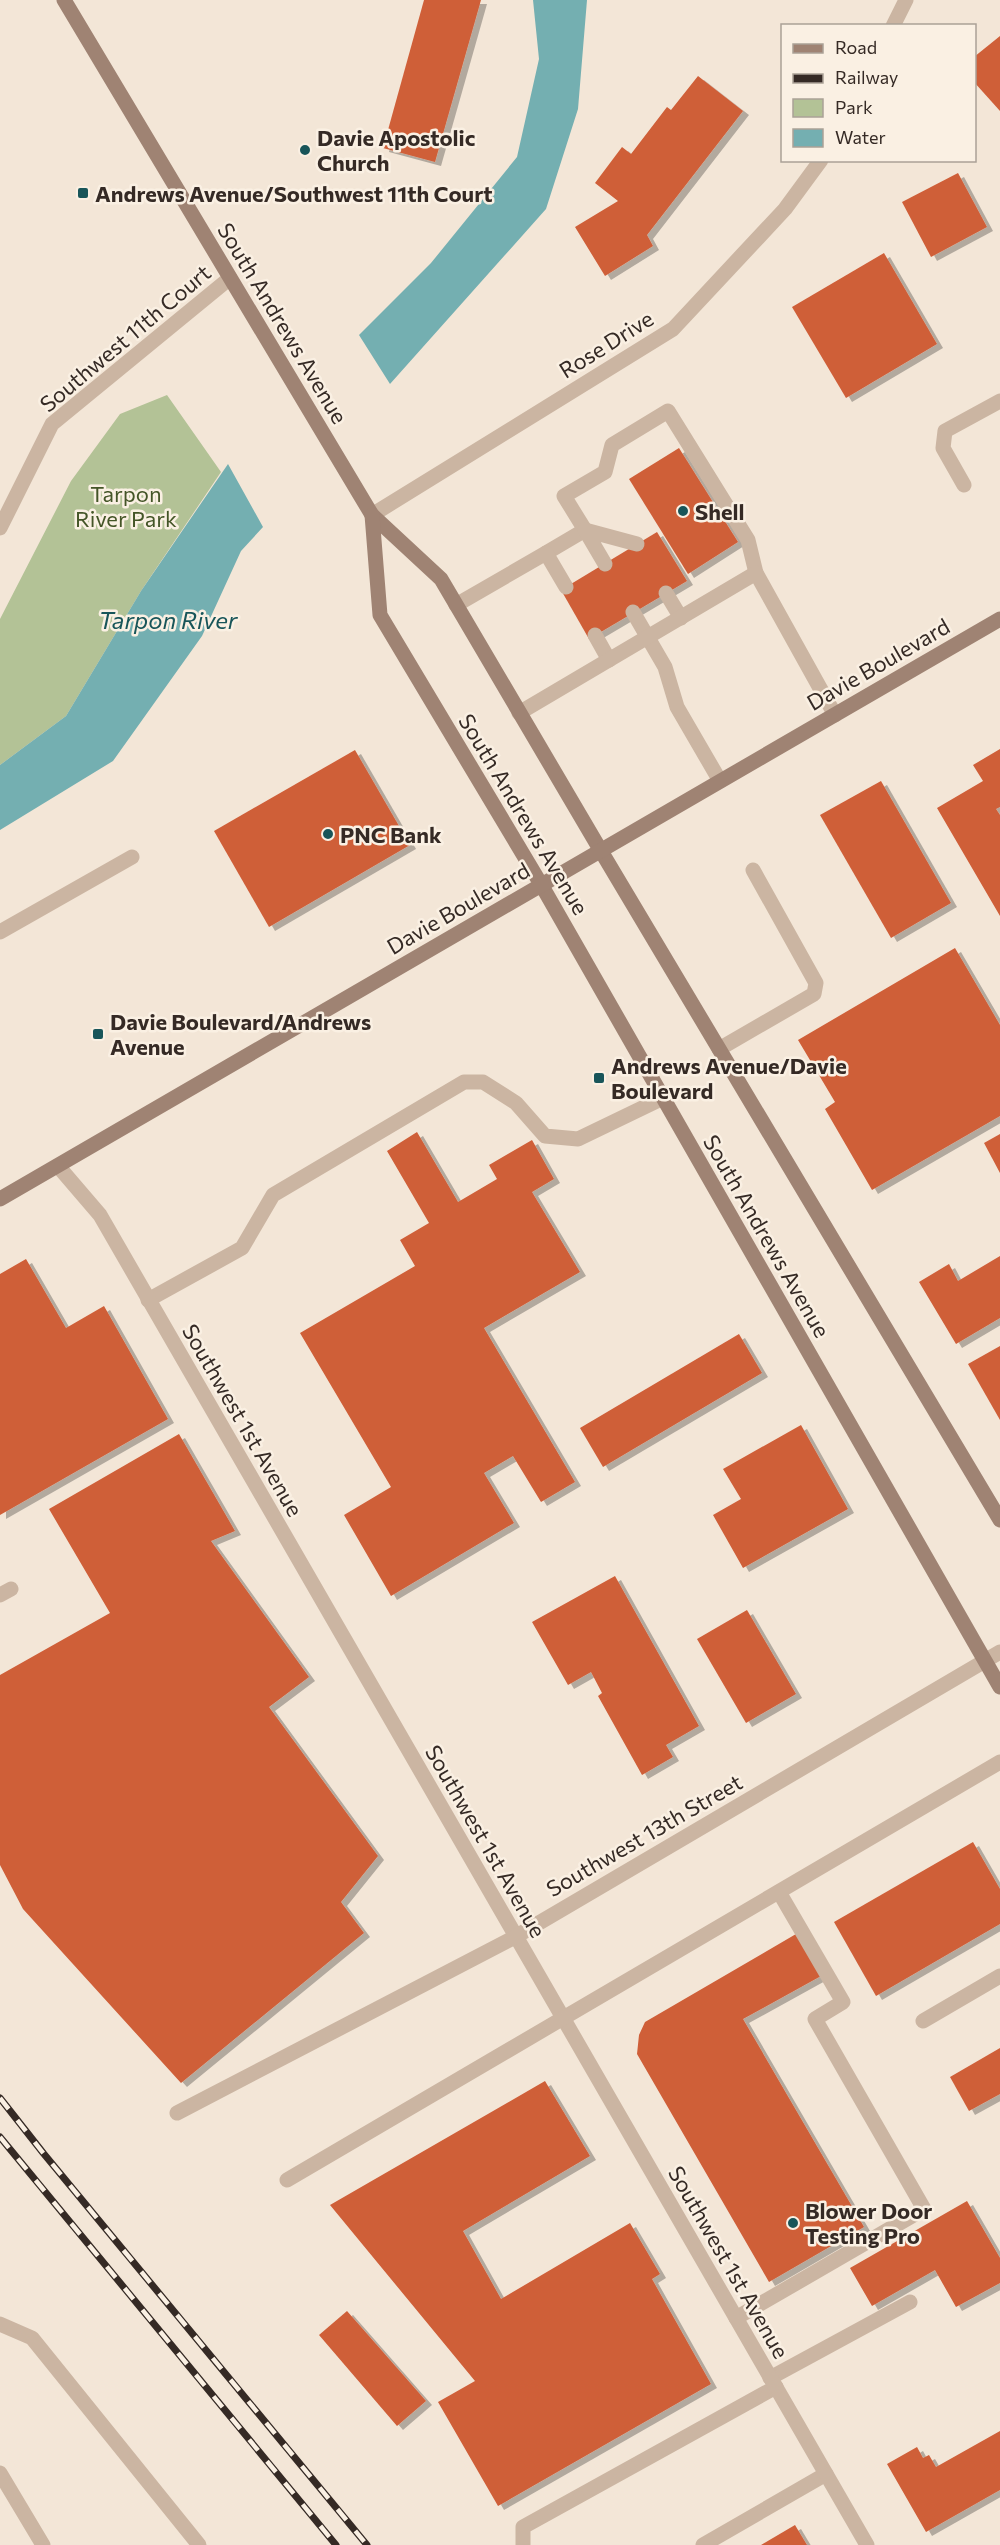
<svg xmlns="http://www.w3.org/2000/svg" width="1000" height="2545" viewBox="0 0 1000 2545" font-family="Commissioner,sans-serif">
  <style>
    .green { fill: #b3c296 }
    .water { fill: #74afb1 }
    .building { fill: #cf5e38; filter: url(#shadow) }
    .lines { fill: none; stroke-linecap: round; stroke-linejoin: round }
    .lane { stroke: #cbb5a2; stroke-width: 15 }
    .street { stroke: #cbb5a2; stroke-width: 15 }
    .secondary { stroke: #9f8373; stroke-width: 15 }
    .rail-casing { stroke: #352a25; stroke-width: 7 }
    .rail { stroke: #faf0e3; stroke-width: 4.5; stroke-dasharray: 14; stroke-linecap: butt }
    .poi-dot { fill: #185559; stroke: #faf0e3; stroke-width: 2 }
    .labels { text-anchor: middle; dominant-baseline: central; stroke-width: 5; stroke-linejoin: round; paint-order: stroke }
    .poi-label { font-size: 22px; font-weight: bold; fill: #352a25; stroke: #faf0e3; text-anchor: start }
    .street-label { font-size: 22px; fill: #352a25; stroke: #faf0e3 }
    .park-label { font-size: 22px; fill: #445527; stroke: #faf0e3 }
    .water-label { font-size: 24px; font-style: italic; fill: #185559; stroke: #faf0e3 }
  </style>
  <defs>
    <filter id="shadow"><feDropShadow dx="6" dy="4" stdDeviation="0" flood-color="#0004"/></filter>
  </defs>
  <rect width="100%" height="100%" fill="#f3e6d7"/>
  <path class="green" d="M167 395 221 472 141 591 66 716 0 765V619L71 481 120 414Z"/>
  <g class="water">
    <path d="M533 0H587L578 109 546 209 390 384 359 335 431 263 517 157 539 59Z"/>
    <path d="M228 464 263 527 241 551 202 636 113 761 0 830V765L66 716 141 591Z"/>
  </g>
  <g class="building">
    <path d="M424 0H481L435 162 383 148Z"/>
    <path d="M1000 36V111L974 82V57Z"/>
    <path d="M698 76 743 111 647 235 653 246 605 276 575 227 618 201 595 183 622 147 631 154 667 107 671 110Z"/>
    <path d="M958 173 987 227 931 257 902 202Z"/>
    <path d="M884 253 937 344 846 398 792 307Z"/>
    <path d="M679 448 738 542 688 574 629 479Z"/>
    <path d="M657 532 687 581 589 639 561 590Z"/>
    <path d="M1000 749V807L996 809 1000 815V916L937 808 983 781 973 765Z"/>
    <path d="M355 750 410 845 269 927 214 831Z"/>
    <path d="M881 781 951 903 891 938 820 815Z"/>
    <path d="M955 948 1000 1025V1116L872 1190 825 1109 835 1102 798 1040Z"/>
    <path d="M417 1132 458 1202 497 1179 489 1165 532 1140 554 1179 532 1192 580 1272 484 1328 575 1482 541 1502 513 1456 484 1473 514 1523 391 1596 344 1515 391 1487 300 1333 415 1266 400 1240 429 1223 387 1151Z"/>
    <path d="M1000 1134V1173L984 1143Z"/>
    <path d="M1000 1256V1318L956 1344 919 1282 949 1264 958 1281Z"/>
    <path d="M26 1259 66 1328 104 1306 168 1419 0 1515V1274Z"/>
    <path d="M739 1334 762 1373 603 1467 580 1428Z"/>
    <path d="M1000 1346V1420L968 1364Z"/>
    <path d="M801 1425 848 1509 743 1568 713 1515 741 1499 723 1469Z"/>
    <path d="M179 1434 235 1531 211 1541 309 1677 269 1707 378 1856 341 1902 364 1933 181 2083 23 1909 0 1865V1675L110 1613 49 1509Z"/>
    <path d="M615 1576 699 1726 666 1745 673 1757 642 1775 598 1696 602 1693 591 1672 568 1685 532 1622Z"/>
    <path d="M747 1610 796 1694 746 1723 697 1639Z"/>
    <path d="M973 1842 1000 1889V1924L876 1996 834 1922Z"/>
    <path d="M796 1934 821 1976 743 2019 864 2227 769 2282 637 2054 639 2035 645 2022Z"/>
    <path d="M1000 2048V2094L969 2111 950 2077Z"/>
    <path d="M545 2081 590 2156 463 2231 501 2299 630 2223 660 2274 652 2279 711 2384 498 2506 438 2402 475 2381 330 2205Z"/>
    <path d="M967 2201 1000 2258V2283L956 2307 935 2270 872 2306 850 2268Z"/>
    <path d="M347 2311 426 2401 397 2426 319 2335Z"/>
    <path d="M1000 2431V2490L926 2532 887 2464 917 2447 923 2458 929 2455 936 2467Z"/>
    <path d="M795 2525 807 2545H761Z"/>
  </g>
  <g class="lines">
    <g class="lane">
      <path d="M964 485 943 448 945 431 1000 401"/>
      <path d="M546 553 585 530 564 496 605 472 612 445 668 411 748 540 756 573"/>
      <path d="M605 564 585 530 637 544"/>
      <path d="M666 593 681 618"/>
      <path d="M456 605 546 553 566 587"/>
      <path d="M633 612 665 667 677 707 720 781"/>
      <path d="M595 635 609 660"/>
      <path d="M519 713 756 573 835 715"/>
      <path d="M0 932 132 857"/>
      <path d="M719 1049 814 994 816 983 753 870"/>
      <path d="M148 1300 242 1248 273 1195 464 1082H483L516 1103 545 1136 578 1139 663 1098"/>
      <path d="M0 1595 11 1589"/>
      <path d="M923 2021 1000 1976"/>
      <path d="M736 2318 924 2209 815 2019 843 2002 779 1892"/>
      <path d="M0 2324 32 2338 199 2545"/>
      <path d="M770 2378 910 2302"/>
      <path d="M0 2473 43 2545"/>
      <path d="M523 2545V2527L776 2387"/>
      <path d="M703 2545 826 2474"/>
    </g>
    <g class="street">
      <path d="M893 26 906 0"/>
      <path d="M372 515 673 329 785 209 821 160"/>
      <path d="M0 528 52 424 230 278"/>
      <path d="M58 1166 100 1215 867 2545"/>
      <path d="M177 2113 515 1937 1000 1652"/>
      <path d="M287 2180 1000 1762"/>
    </g>
    <g class="secondary">
      <path d="M64 0 372 515 441 579 601 851 1000 1520"/>
      <path d="M372 515 380 615 542 886 1000 1687"/>
      <path d="M0 1199 1000 619"/>
    </g>
    <defs>
      <g id="rail">
        <path d="M0 2098 44 2154 367 2545"/>
        <path d="M0 2137 336 2545"/>
      </g>
    </defs>
    <use href="#rail" class="rail-casing"/>
    <use href="#rail" class="rail"/>
  </g>
  <g class="poi-dot">
    <circle cx="305" cy="150" r="6"/>
    <rect x="77" y="187" width="12" height="12" rx="3"/>
    <circle cx="683" cy="511" r="6"/>
    <circle cx="328" cy="834" r="6"/>
    <rect x="92" y="1028" width="12" height="12" rx="3"/>
    <rect x="593" y="1072" width="12" height="12" rx="3"/>
    <circle cx="793" cy="2223" r="6"/>
  </g>
  <g class="labels">
    <g class="poi-label">
      <text x="317" y="137">Davie Apostolic<tspan x="317" dy="25">Church</tspan></text>
      <text x="95" y="193">Andrews Avenue/Southwest 11th Court</text>
      <text x="695" y="511">Shell</text>
      <text x="340" y="834">PNC Bank</text>
      <text x="110" y="1021">Davie Boulevard/Andrews<tspan x="110" dy="25">Avenue</tspan></text>
      <text x="611" y="1065">Andrews Avenue/Davie<tspan x="611" dy="25">Boulevard</tspan></text>
      <text x="805" y="2210">Blower Door<tspan x="805" dy="25">Testing Pro</tspan></text>
    </g>
    <g class="street-label">
      <text transform="translate(283 323) rotate(59)">South Andrews Avenue</text>
      <text transform="translate(125 338) rotate(-40)">Southwest 11th Court</text>
      <text transform="translate(606 344) rotate(-32)">Rose Drive</text>
      <text transform="translate(878 664) rotate(-30)">Davie Boulevard</text>
      <text transform="translate(524 814) rotate(59)">South Andrews Avenue</text>
      <text transform="translate(458 908) rotate(-30)">Davie Boulevard</text>
      <text transform="translate(767 1236) rotate(60)">South Andrews Avenue</text>
      <text transform="translate(243 1420) rotate(60)">Southwest 1st Avenue</text>
      <text transform="translate(644 1835) rotate(-30)">Southwest 13th Street</text>
      <text transform="translate(486 1841) rotate(60)">Southwest 1st Avenue</text>
      <text transform="translate(729 2262) rotate(60)">Southwest 1st Avenue</text>
    </g>
    <g class="park-label">
      <text x="126" y="493">Tarpon<tspan x="126" dy="25">River Park</tspan></text>
    </g>
    <g class="water-label">
      <text x="168" y="619">Tarpon River</text>
    </g>
  </g>
  <rect x="781" y="24" width="195" height="138" fill="#faf0e3" stroke="#aba197" stroke-width="1.5"/>
  <rect x="793" y="44" width="30" height="9" fill="#9f8373" stroke="#aba197" stroke-width="1.5"/>
  <text x="835" y="54" font-size="18" fill="#352a25">Road</text>
  <rect x="793" y="74" width="30" height="9" fill="#352a25" stroke="#aba197" stroke-width="1.5"/>
  <text x="835" y="84" font-size="18" fill="#352a25">Railway</text>
  <rect x="793" y="99" width="30" height="18" fill="#b3c296" stroke="#aba197" stroke-width="1.5"/>
  <text x="835" y="114" font-size="18" fill="#352a25">Park</text>
  <rect x="793" y="129" width="30" height="18" fill="#74afb1" stroke="#aba197" stroke-width="1.5"/>
  <text x="835" y="144" font-size="18" fill="#352a25">Water</text>
</svg>
